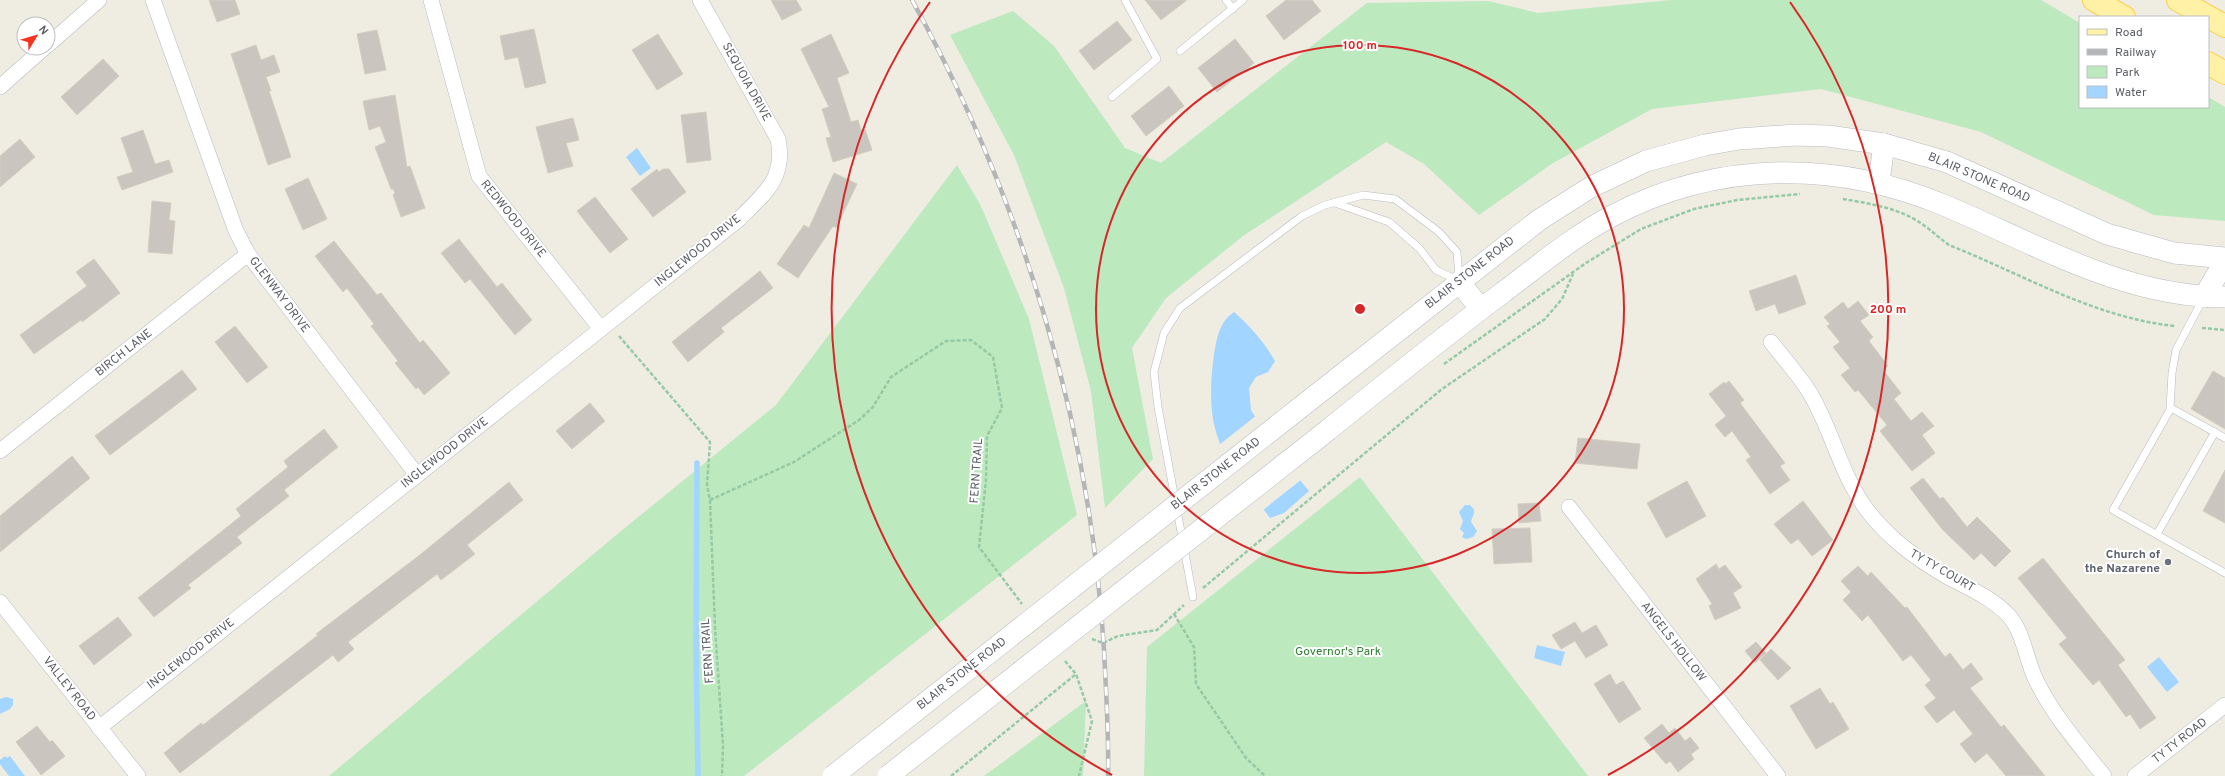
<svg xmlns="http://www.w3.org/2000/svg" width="2225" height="776" viewBox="0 0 2225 776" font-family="Overpass,sans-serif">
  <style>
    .green { fill: #bce9bd }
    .water { fill: #a2d5ff }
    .pier { fill: #efece2 }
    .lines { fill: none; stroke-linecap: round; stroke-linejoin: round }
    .stream { stroke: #a2d5ff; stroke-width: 5.5 }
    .building { fill: #cac6bf; stroke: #d4cec0 }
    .lane-casing { stroke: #b8bbc0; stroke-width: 8 }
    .street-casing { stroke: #b8bbc0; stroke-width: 16 }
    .secondary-casing { stroke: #b8bcc2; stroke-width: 22 }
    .primary-casing { stroke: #fdce4d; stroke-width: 24 }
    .path { stroke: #95caa5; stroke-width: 2.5; stroke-dasharray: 4 2; stroke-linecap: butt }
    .lane { stroke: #fff; stroke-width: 7 }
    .street { stroke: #fff; stroke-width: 15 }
    .secondary { stroke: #fff; stroke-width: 21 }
    .primary { stroke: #fff2a7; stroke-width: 22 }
    .rail-casing { stroke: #b4b5b6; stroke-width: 4.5 }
    .rail { stroke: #fff; stroke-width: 3; stroke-dasharray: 9; stroke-linecap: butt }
    .secondary-bridge-casing { stroke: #b8bcc2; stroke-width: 22; stroke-linecap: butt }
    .secondary-bridge { stroke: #fff; stroke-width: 21 }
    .ring { fill: none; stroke: #d62828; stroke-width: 2 }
    .worship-dot { fill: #6b7280; stroke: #fff; stroke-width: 1.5 }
    .labels { text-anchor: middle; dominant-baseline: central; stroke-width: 4; stroke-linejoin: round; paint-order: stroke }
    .street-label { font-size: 12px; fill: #5b5f65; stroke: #fff }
    .worship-label { font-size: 12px; font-weight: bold; fill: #5b616d; stroke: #fff; text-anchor: end }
    .park-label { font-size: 12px; fill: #2d8231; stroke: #fff }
    .centre { fill: #d62828; stroke: #fff; stroke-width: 2 }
    .ring-label { font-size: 12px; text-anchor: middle; font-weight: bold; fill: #d62828; stroke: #fff; stroke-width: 4; stroke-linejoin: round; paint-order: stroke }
  </style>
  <rect width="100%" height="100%" fill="#efece2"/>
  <g class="green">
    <path d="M1671 0H2041L2080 23V107H2208V97L2225 107V221L2154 215 1981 132 1821 89 1652 109 1553 163 1479 215 1424 164 1386 142 1243 236 1166 298 1132 348 1153 459 1105 508 1091 391 1064 288 1014 155 950 35 1013 11 1054 46 1125 148 1161 163 1367 3 1488 1 1538 13Z"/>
    <path d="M957 165 981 206 1029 319 1077 515 744 776H329L615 536 776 405Z"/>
    <path d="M1360 477 1588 776H1144L1147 647Z"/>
    <path d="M1086 701 1083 776H984Z"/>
  </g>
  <g class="water">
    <path d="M637 148 651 168 640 176 626 157Z"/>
    <path d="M1234 312C1249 325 1265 343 1275 361L1268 372 1256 377 1249 388 1251 410 1275 450 1309 491 1284 513 1270 518C1250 491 1223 462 1215 428 1209 406 1211 376 1214 355 1217 338 1219 322 1234 312Z"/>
    <path d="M1465 505H1470C1478 512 1472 515 1471 522L1477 531 1473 537 1466 539 1462 537 1464 533 1460 529 1463 521 1459 512Z"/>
    <path d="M1537 645 1565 652 1561 666 1534 658Z"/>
    <path d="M2159 657 2179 682 2167 692 2147 667Z"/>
    <path d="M6 697 13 699V705L10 709 0 714V699Z"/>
    <path d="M5 756 7 758 10 756 25 776H9L0 764V760Z"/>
  </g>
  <path class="pier" d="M1257 415 1277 449 1302 479 1262 511 1238 479 1219 445Z"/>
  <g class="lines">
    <path class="stream" d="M697 463 696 647 698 776"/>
  </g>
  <g class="building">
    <path d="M209 0H235L240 14 217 22Z"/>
    <path d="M771 0H796L802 10 782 20Z"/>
    <path d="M1145 0H1187L1161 20Z"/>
    <path d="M1286 0H1312L1321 11 1284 40 1266 16Z"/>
    <path d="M1117 21 1132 40 1094 70 1079 51Z"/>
    <path d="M534 29 546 83 525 88 518 57 505 60 500 36Z"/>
    <path d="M377 30 386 70 365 74 357 34Z"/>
    <path d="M658 34 683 74 657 90 632 50Z"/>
    <path d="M831 34 849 73 837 78 851 122 858 120 861 130 865 129 872 150 833 162 826 138 831 137 822 109 829 107 801 49Z"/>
    <path d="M1235 39 1254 63 1217 92 1198 68Z"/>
    <path d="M256 45 261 60 274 55 280 72 266 77 271 91H269L291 157 268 165 231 54Z"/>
    <path d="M103 59 119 76 77 115 61 97Z"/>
    <path d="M1169 86 1184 106 1146 136 1131 116Z"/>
    <path d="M395 95 407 167 410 166 425 208 401 217 393 195 395 193 393 189H391L375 147 386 142 380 126 369 130 363 101Z"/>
    <path d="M706 112 711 160 687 163 681 115Z"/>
    <path d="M573 118 579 140 566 143 573 166 548 173 536 127Z"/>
    <path d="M143 130 155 164 169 160 173 172 122 190 117 177 133 172 121 138Z"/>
    <path d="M20 139 35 157 0 187V156Z"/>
    <path d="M657 169 659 172 663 169H669L686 192 653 217 631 189Z"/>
    <path d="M834 173 857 184 836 228 833 226 798 278 777 264 804 225 809 228Z"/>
    <path d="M308 178 327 219 303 230 285 189Z"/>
    <path d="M595 197 628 239 610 253 577 211Z"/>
    <path d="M152 201 171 203 169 220 175 221 172 254 148 252Z"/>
    <path d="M459 239 497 287 502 283 532 320 515 335 470 279 465 283 441 253Z"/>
    <path d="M334 241 377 295 381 293 420 343 423 340 450 373 424 395 418 387 416 389 395 363 398 361 371 326 374 324 347 288 343 292 315 256Z"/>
    <path d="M94 259 120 293 82 322 81 320 34 354 20 335 87 286 76 272Z"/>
    <path d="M760 271 773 288 721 328 724 332 688 362 672 342Z"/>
    <path d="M1796 275 1806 304 1779 314 1775 304 1756 311 1749 291Z"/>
    <path d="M1858 301 1869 315 1860 321 1873 337 1869 341 1888 366 1883 370 1901 393 1894 399 1911 421 1922 412 1934 426 1922 435 1935 453 1912 471 1880 431 1887 425 1858 390 1855 392 1841 375 1850 368 1833 347 1840 342 1827 326 1830 324 1824 317 1843 302 1848 309Z"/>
    <path d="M235 326 268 367 247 383 215 342Z"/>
    <path d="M182 370 197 389 110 455 95 436Z"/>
    <path d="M2213 371 2225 378V429L2191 409Z"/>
    <path d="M1729 381 1744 400 1740 403 1785 463 1780 466 1790 480 1770 494 1746 460 1751 457 1732 431 1725 437 1715 425 1726 416 1709 394 1724 382 1725 384Z"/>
    <path d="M590 403 605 421 572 449 556 431Z"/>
    <path d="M324 429 338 447 284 490 289 496 237 537 242 543 188 585 191 588 154 617 138 598 241 516 236 509 288 467 284 461Z"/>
    <path d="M1578 438 1640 444 1637 469 1575 463Z"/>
    <path d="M72 456 90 478 0 552V516Z"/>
    <path d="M2225 470V523L2203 511Z"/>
    <path d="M1923 478 1940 499 1943 497 1967 527 1977 517 2011 551 1995 567 1981 553 1974 560 1942 529 1910 488Z"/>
    <path d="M1687 481 1706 516 1666 538 1647 503Z"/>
    <path d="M509 482 523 500 467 545 475 554 441 580 437 574 348 642 354 649 338 662 333 655 180 773 164 753 201 723 203 725 318 635 316 634 421 554Z"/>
    <path d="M1803 501 1833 540 1812 556 1798 539 1791 544 1774 524Z"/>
    <path d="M1539 503 1541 521 1519 523 1518 504Z"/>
    <path d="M1530 528 1532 562 1494 564 1492 529Z"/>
    <path d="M2043 558 2125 660 2118 665 2156 718 2140 729 2130 714 2126 717 2099 680 2093 685 2059 644 2067 638 2018 578Z"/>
    <path d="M1716 564 1719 569 1725 565 1742 587 1733 593 1741 608 1715 620 1709 606 1712 604 1696 579Z"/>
    <path d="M1858 566 1868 576 1871 572 1905 608 1907 607 1945 657 1950 653 1963 670 1971 663 1983 679 1970 688 2001 727 2004 725 2045 776H2006L1987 753 1975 763 1960 744 1973 734 1954 710 1937 723 1924 707 1936 698 1925 685 1931 680 1911 655 1903 661 1868 615 1862 621 1843 600 1851 592 1841 581Z"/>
    <path d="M118 617 132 635 94 665 79 646Z"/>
    <path d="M1575 622 1582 633 1596 625 1608 645 1586 658 1575 641 1561 649 1552 635Z"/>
    <path d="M1756 642 1766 653 1755 663 1745 651Z"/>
    <path d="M1771 649 1791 668 1778 680 1760 660Z"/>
    <path d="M1610 674 1616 685 1623 681 1641 709 1619 723 1594 684Z"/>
    <path d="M1820 688 1830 704 1833 702 1849 729 1816 749 1790 706Z"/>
    <path d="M1662 724 1669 733 1675 728 1685 741 1690 737 1699 748 1691 754 1694 759 1678 772 1670 761 1666 764 1644 738Z"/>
    <path d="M37 726 50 742 52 740 65 756 41 775 16 742Z"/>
  </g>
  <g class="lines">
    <defs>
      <g id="lane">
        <path d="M1226 0 1233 9"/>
        <path d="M1180 51 1243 0"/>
        <path d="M1112 97 1157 59 1125 0"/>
        <path d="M1335 203 1389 222 1419 248 1436 270 1457 280"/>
        <path d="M2170 409 2172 373 2176 350 2203 299"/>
        <path d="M2225 438 2171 408 2113 510 2225 573"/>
        <path d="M2157 534 2215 432"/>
        <path d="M1193 597 1158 407 1154 372 1164 333 1180 308 1302 216 1325 205 1363 195 1395 199 1439 232 1457 252 1459 279"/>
      </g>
      <g id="street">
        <path d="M153 0 236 231 248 254 417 475"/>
        <path d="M431 0 479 176 601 329"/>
        <path d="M48 45 99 0"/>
        <path d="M0 87 44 48"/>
        <path d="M1771 342C1784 359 1799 375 1810 393 1832 430 1841 475 1867 510 1889 539 1917 559 1948 577 1970 589 1991 597 2009 616 2024 633 2026 660 2036 680 2053 715 2079 745 2104 776"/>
        <path d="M0 451 248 254"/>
        <path d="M1569 507 1778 776"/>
        <path d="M0 602 138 776"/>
        <path d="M99 728 738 220C764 194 786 179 778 139L700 0"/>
        <path d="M2135 776 2225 705"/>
      </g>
      <g id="secondary">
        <path d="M1879 182 1884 144"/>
        <path d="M1459 282 1481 309"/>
        <path d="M2204 297 2225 261"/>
        <path d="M1306 403 1539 220 1591 187 1646 161 1705 145 1739 139 1796 135 1828 136 1884 144 1947 162 2107 234 2174 253 2225 258"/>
        <path d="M1328 430C1385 384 1442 338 1501 294 1537 267 1572 237 1612 216 1717 160 1838 160 1946 206 2036 244 2124 297 2225 297"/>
      </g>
      <g id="primary">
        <path d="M2094 0 2124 17"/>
        <path d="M2178 0 2225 26"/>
        <path d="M2208 63 2225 73"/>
      </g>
    </defs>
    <use href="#lane" class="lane-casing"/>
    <use href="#street" class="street-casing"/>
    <use href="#secondary" class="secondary-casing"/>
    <use href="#primary" class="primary-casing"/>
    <g class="path">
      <path d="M1843 199C1867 203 1898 208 1919 222 1930 229 1939 238 1949 245 2022 274 2095 318 2175 326"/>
      <path d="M2202 328 2225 330"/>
      <path d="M619 336 710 442 707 485 710 500 715 628 723 745 722 776"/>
      <path d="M1444 364 1586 263 1641 229 1694 209 1737 200 1800 194"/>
      <path d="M710 500 794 462 859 420 873 407 891 377 946 341 971 340 993 357 1002 408 987 436 986 480 979 547 1022 604"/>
      <path d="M1203 588 1442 389 1545 319 1562 299 1573 274"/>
      <path d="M1174 614 1194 647 1196 684 1246 758 1265 776"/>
      <path d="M1092 639 1103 643 1118 636 1157 630 1184 605"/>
      <path d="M1065 661 1076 674 1092 721 1079 776"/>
      <path d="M951 776 1076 674"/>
    </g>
    <use href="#lane" class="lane"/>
    <use href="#street" class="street"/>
    <use href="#secondary" class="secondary"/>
    <use href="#primary" class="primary"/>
    <defs>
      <path id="rail" d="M912 0C1022 200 1090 422 1104 650 1106 692 1109 734 1108 776"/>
    </defs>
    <use href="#rail" class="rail-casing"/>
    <use href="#rail" class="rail"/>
    <defs>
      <g id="secondary-bridge">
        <path d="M833 776 1306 403"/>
        <path d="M888 776 1328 430"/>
      </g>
    </defs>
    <use href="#secondary-bridge" class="secondary-bridge-casing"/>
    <use href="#secondary-bridge" class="secondary-bridge"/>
  </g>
  <g class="ring">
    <circle cx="1360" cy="309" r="264"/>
    <path d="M1112 775A528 528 0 0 1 930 2M1790 2A528 528 0 0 1 1608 775"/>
  </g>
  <circle class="worship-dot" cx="2168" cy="562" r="4"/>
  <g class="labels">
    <g class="street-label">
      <text transform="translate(746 82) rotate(61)">SEQUOIA DRIVE</text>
      <text transform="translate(1979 178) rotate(23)">BLAIR STONE ROAD</text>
      <text transform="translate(513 219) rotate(51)">REDWOOD DRIVE</text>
      <text transform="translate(698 251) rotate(-39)">INGLEWOOD DRIVE</text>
      <text transform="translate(1470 273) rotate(-38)">BLAIR STONE ROAD</text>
      <text transform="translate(279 295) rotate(53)">GLENWAY DRIVE</text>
      <text transform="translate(124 353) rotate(-38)">BIRCH LANE</text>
      <text transform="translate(445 453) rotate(-38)">INGLEWOOD DRIVE</text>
      <text transform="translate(977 471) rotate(-86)">FERN TRAIL</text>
      <text transform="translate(1216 474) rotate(-38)">BLAIR STONE ROAD</text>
      <text transform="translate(1942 571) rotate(30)">TY TY COURT</text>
      <text transform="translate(1673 642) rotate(52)">ANGELS HOLLOW</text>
      <text transform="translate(708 651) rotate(-94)">FERN TRAIL</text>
      <text transform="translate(191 654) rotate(-38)">INGLEWOOD DRIVE</text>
      <text transform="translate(962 674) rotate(-38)">BLAIR STONE ROAD</text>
      <text transform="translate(69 689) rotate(52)">VALLEY ROAD</text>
      <text transform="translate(2180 741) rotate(-38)">TY TY ROAD</text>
    </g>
    <g class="worship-label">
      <text x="2160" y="555">Church of<tspan x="2160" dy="14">the Nazarene</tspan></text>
    </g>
    <g class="park-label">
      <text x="1338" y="652">Governor's Park</text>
    </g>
  </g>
  <circle cx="1360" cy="309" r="6" class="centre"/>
  <g class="ring-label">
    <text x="1360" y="49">100 m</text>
    <text x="1888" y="313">200 m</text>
  </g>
  <rect x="2079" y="16" width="130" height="92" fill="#ffffff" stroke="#bdbfc1"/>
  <rect x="2087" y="29" width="20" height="6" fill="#fff2a7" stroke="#bdbfc1"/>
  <text x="2115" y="36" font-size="12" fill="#5b5f65">Road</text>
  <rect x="2087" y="49" width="20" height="6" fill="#b4b5b6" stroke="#bdbfc1"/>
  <text x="2115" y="56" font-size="12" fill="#5b5f65">Railway</text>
  <rect x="2087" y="66" width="20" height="12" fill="#bce9bd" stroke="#bdbfc1"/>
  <text x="2115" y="76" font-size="12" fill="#5b5f65">Park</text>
  <rect x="2087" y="86" width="20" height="12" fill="#a2d5ff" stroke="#bdbfc1"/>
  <text x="2115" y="96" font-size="12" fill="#5b5f65">Water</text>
  <g transform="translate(36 36) rotate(52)"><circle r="19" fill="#ffffff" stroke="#bdbfc1"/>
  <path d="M0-3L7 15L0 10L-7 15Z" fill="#f73320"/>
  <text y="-6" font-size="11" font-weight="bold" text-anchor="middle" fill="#5b5f65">N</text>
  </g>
</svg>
